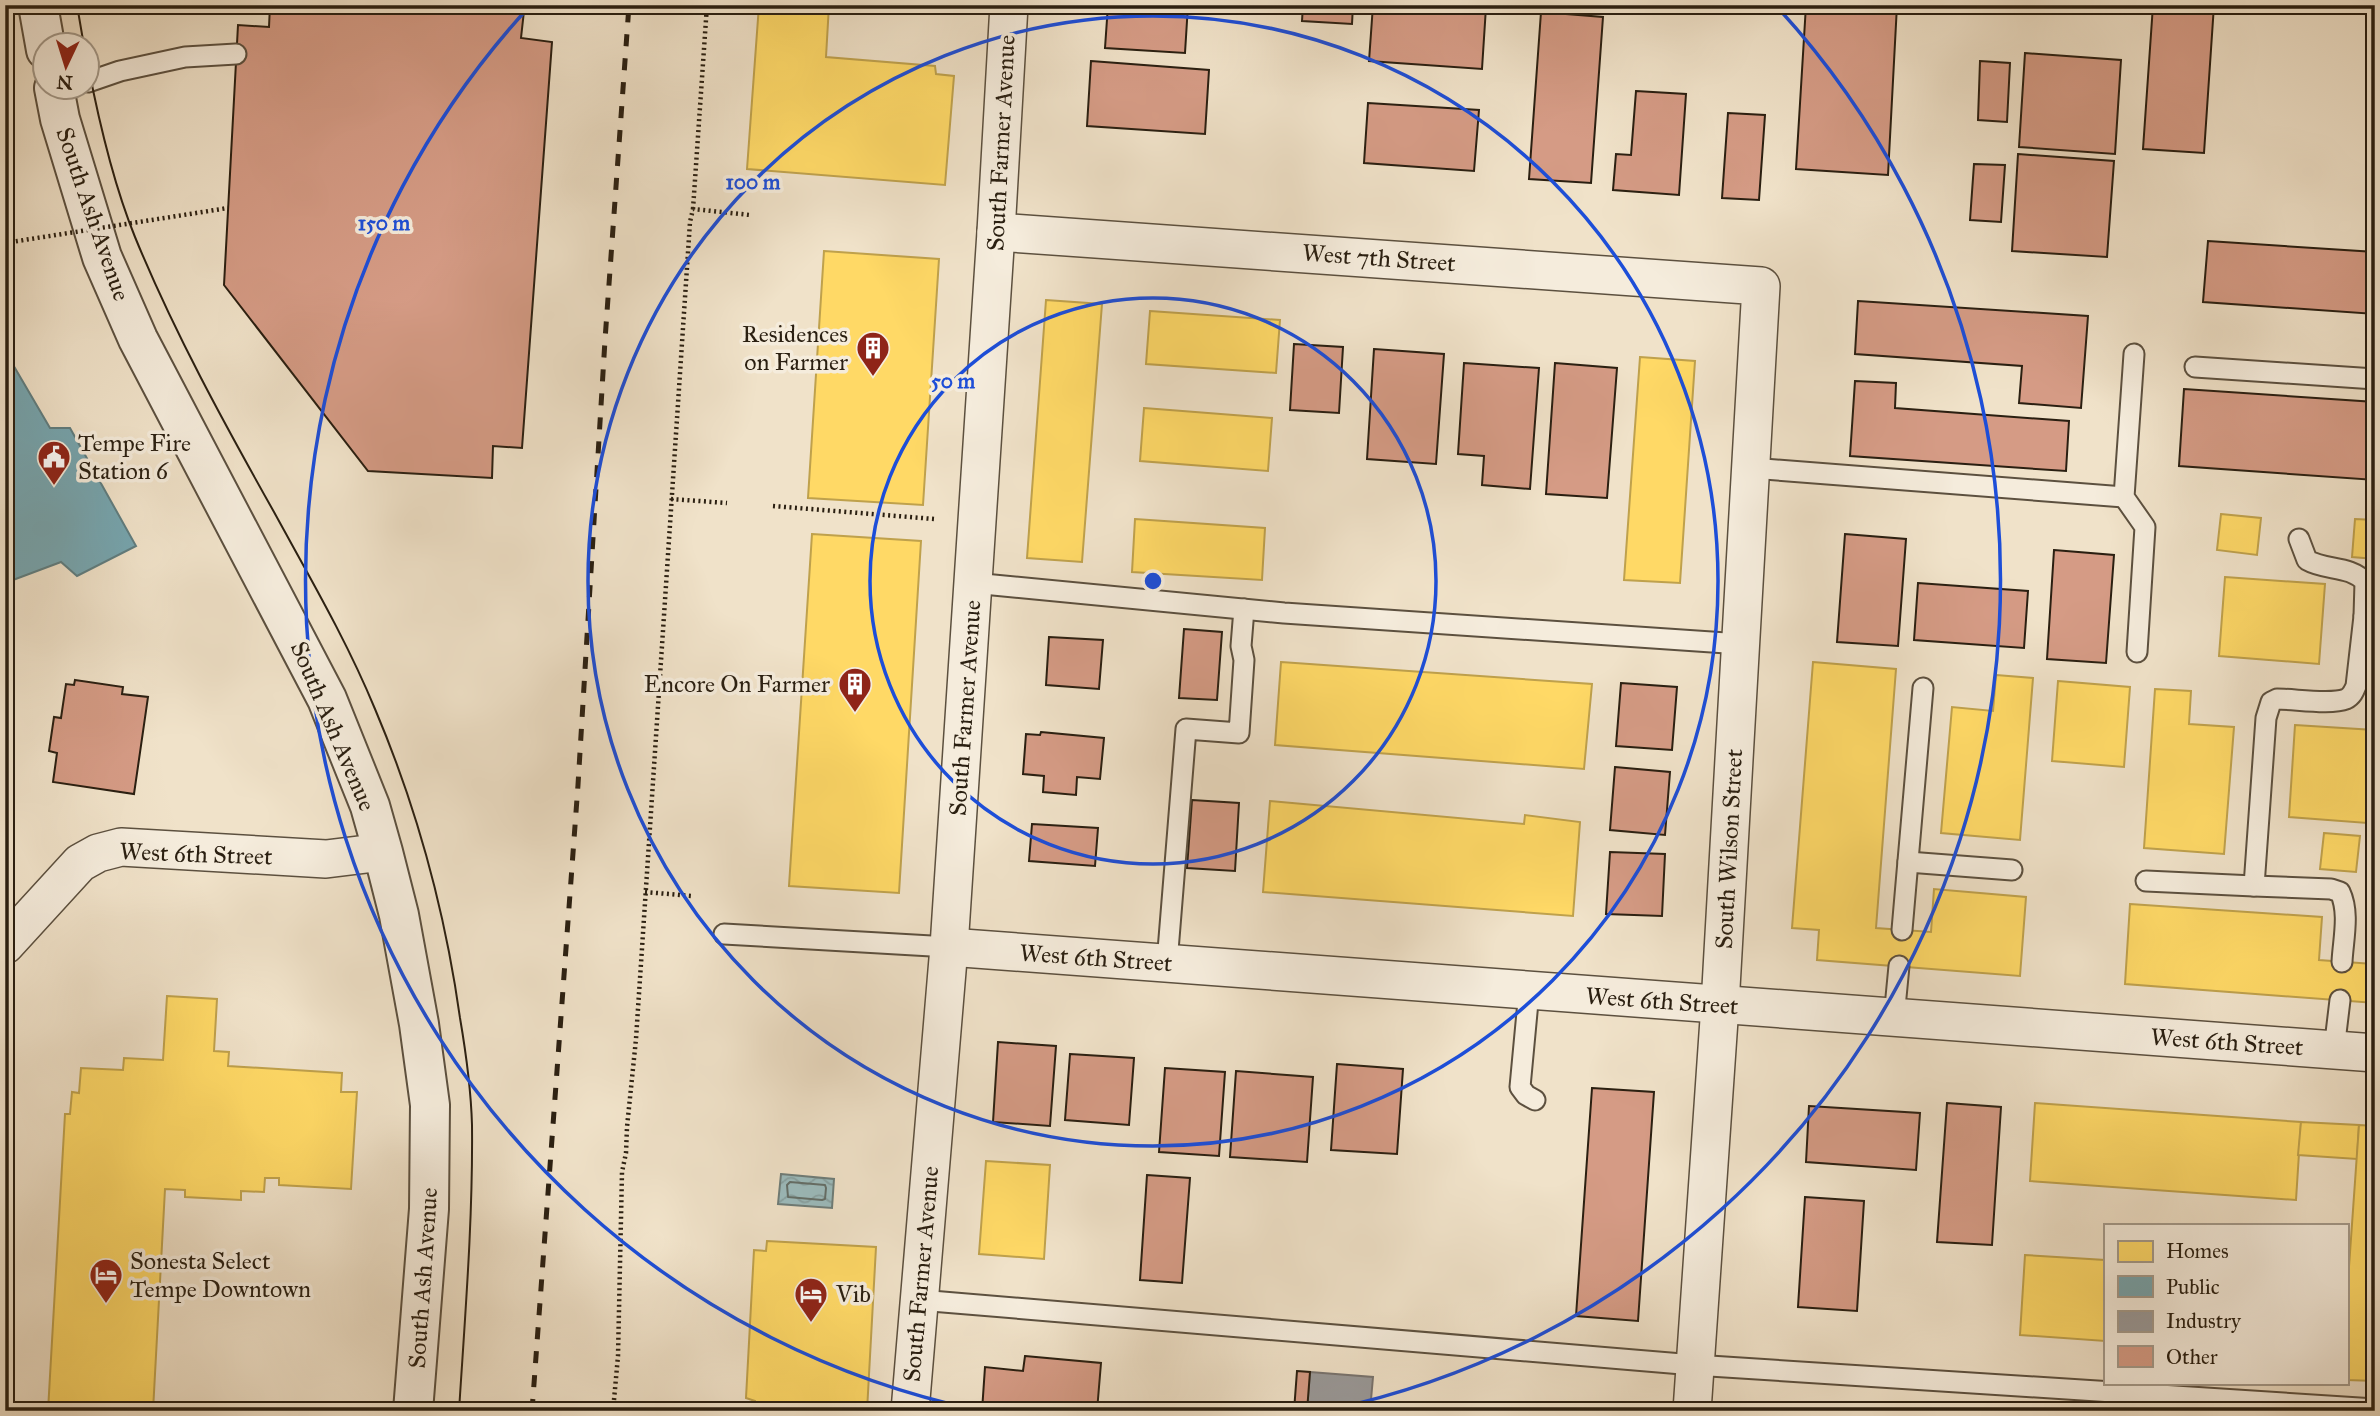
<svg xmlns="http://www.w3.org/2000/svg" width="2380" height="1416" viewBox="0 0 2380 1416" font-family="'IM FELL Great Primer',serif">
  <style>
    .water { fill: url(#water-waves); stroke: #6e7d79; stroke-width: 2 }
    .homes { fill: #ffd966; stroke: #bfa14c; stroke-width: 2 }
    .public { fill: #76a5af; stroke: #5f7d80; stroke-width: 2 }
    .industry { fill: #999; stroke: #787470; stroke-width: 2 }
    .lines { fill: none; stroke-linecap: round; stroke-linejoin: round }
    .shore { stroke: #636e68; stroke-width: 2 }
    .building { fill: #d59b85; stroke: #2a1f11; stroke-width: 2 }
    .service-casing { stroke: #5c503f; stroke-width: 23 }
    .minor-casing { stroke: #5c503f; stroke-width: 40 }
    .tertiary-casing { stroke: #5c503f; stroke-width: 42 }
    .path { stroke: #2a1f11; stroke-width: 4.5; stroke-dasharray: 2 3.5; stroke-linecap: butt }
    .service { stroke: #f5ecdc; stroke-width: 19 }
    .minor { stroke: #f5ecdc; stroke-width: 37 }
    .tertiary { stroke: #f5ecdc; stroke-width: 38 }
    .tram { stroke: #2a1f11; stroke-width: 2 }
    .rail { stroke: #2a1f11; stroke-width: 5; stroke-dasharray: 12 12; stroke-linecap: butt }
    .path-bridge { stroke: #2a1f11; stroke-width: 4.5; stroke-dasharray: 2 3.5; stroke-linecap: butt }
    .ring { fill: none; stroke: #1d4ed8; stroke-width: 3.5 }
    .labels { text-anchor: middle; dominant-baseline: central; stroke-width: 7; stroke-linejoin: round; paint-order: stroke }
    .street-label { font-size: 24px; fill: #2a1f11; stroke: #f5ecdc }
    .poi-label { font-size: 24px; fill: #2a1f11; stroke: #f5ecdc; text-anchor: start }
    .centre { fill: #1d4ed8; stroke: #f5ecdc; stroke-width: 3.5 }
    .ring-label { font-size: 21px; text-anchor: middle; font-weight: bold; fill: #1d4ed8; stroke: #f5ecdc; stroke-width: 7; stroke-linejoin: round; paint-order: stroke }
  </style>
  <defs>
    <pattern id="water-waves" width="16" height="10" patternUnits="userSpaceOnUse" patternTransform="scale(1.75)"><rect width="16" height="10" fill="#9cbcbe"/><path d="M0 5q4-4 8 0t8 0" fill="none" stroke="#87a1a2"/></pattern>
  </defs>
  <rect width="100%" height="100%" fill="#f0e2c9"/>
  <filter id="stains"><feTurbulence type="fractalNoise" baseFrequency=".00286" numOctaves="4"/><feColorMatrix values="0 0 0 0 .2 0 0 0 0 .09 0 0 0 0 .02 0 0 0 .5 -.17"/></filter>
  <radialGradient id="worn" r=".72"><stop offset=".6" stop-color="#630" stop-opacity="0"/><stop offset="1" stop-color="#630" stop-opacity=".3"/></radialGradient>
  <path class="water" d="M781 1174 834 1179 832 1208 778 1204Z"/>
  <g class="homes">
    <path d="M759 5H829L826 57 935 66 936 74 954 76 945 185 747 169Z"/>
    <path d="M824 251 939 259 923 505 808 498Z"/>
    <path d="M1046 300 1102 304 1082 562 1027 558Z"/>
    <path d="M1150 311 1280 320 1276 373 1146 364Z"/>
    <path d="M1640 357 1695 361 1680 583 1624 580Z"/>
    <path d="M1144 408 1272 418 1268 471 1140 461Z"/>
    <path d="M2221 514 2261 518 2257 555 2217 550Z"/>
    <path d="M1135 519 1265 528 1262 580 1132 572Z"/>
    <path d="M2355 519 2375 520V559L2352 557Z"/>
    <path d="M812 534 921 541 899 893 789 886Z"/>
    <path d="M2225 577 2325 584 2319 664 2219 656Z"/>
    <path d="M1281 662 1592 684 1584 769 1275 745Z"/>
    <path d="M1813 662 1896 669 1876 928 1931 932 1934 889 2026 897 2020 976 1817 960 1819 930 1792 928Z"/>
    <path d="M1996 675 2033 678 2020 840 1941 833 1952 707 1993 711Z"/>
    <path d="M2058 681 2130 687 2124 767 2052 761Z"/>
    <path d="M2155 689 2191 691 2189 724 2234 727 2224 854 2144 848Z"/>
    <path d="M2295 725 2374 730 2367 823 2289 817Z"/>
    <path d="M1270 801 1524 824 1525 815 1580 822 1573 916 1263 892Z"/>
    <path d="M2324 833 2360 836 2356 872 2320 869Z"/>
    <path d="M2130 904 2322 917 2319 960 2373 964 2375 934V1003L2125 984Z"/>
    <path d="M167 996 217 999 214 1051 229 1052 228 1066 342 1073 341 1092H357L351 1189 279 1185V1178H265L264 1192 241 1191V1200L185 1197V1190L165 1189 153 1411H48L65 1114H70L72 1092 79 1093 81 1068 123 1070 124 1058 163 1060Z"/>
    <path d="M2035 1103 2301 1122 2296 1200 2030 1181Z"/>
    <path d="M2301 1122 2359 1125 2357 1159 2298 1155Z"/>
    <path d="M2359 1125 2375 1126V1381L2347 1380V1295Z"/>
    <path d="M986 1161 1050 1165 1044 1259 979 1254Z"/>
    <path d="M767 1241 876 1247 867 1411H754L755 1401 746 1398 754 1250 766 1251Z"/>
    <path d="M2025 1255 2105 1260V1341L2020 1335Z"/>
  </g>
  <path class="public" d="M5 351 50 428H70L136 546 77 576 61 562 5 583Z"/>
  <path class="industry" d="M1310 1372 1373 1377 1370 1411H1307Z"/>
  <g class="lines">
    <path class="shore" d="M790 1182 825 1185 826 1188 825 1199 822 1200 788 1197 787 1185Z"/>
  </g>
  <g class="building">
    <path d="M270 5H444L524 11 521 38 552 42 522 448 493 446 492 478 368 471 224 285 238 25 269 27Z"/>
    <path d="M1108 5H1188L1185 53 1105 48Z"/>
    <path d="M1303 5H1353L1352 24 1302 21Z"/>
    <path d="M1373 5 1486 7 1482 69 1369 61Z"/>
    <path d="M1546 5H1608L1607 11Z"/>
    <path d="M1806 5H1897L1888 175 1796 169Z"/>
    <path d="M2153 5H2214L2204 153 2143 149Z"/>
    <path d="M1541 12 1603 17 1591 183 1529 179Z"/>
    <path d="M2025 53 2121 60 2115 154 2019 147Z"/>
    <path d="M1091 61 1209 70 1205 134 1087 126Z"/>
    <path d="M1980 61 2010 63 2007 122 1978 120Z"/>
    <path d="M1636 91 1686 94 1679 195 1613 190 1616 154 1631 155Z"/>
    <path d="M1368 103 1479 110 1474 171 1364 163Z"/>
    <path d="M1728 113 1765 115 1759 200 1722 198Z"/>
    <path d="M2018 154 2114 161 2107 257 2012 251Z"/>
    <path d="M1974 164 2005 165 2001 222 1970 220Z"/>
    <path d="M2208 241 2375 252V314L2203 302Z"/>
    <path d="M1858 301 2088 316 2081 408 2019 403 2022 366 1855 354Z"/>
    <path d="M1294 344 1343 347 1339 413 1290 410Z"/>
    <path d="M1374 349 1444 354 1436 464 1367 459Z"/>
    <path d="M1464 363 1539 368 1530 489 1482 485 1484 456 1458 454Z"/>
    <path d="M1555 363 1617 368 1607 498 1546 494Z"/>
    <path d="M1855 381 1896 383 1895 408 2069 421 2066 471 1850 456Z"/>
    <path d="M2184 389 2375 402V480L2179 466Z"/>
    <path d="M1845 534 1906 539 1898 646 1837 642Z"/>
    <path d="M2054 550 2114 555 2106 663 2047 659Z"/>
    <path d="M1918 583 2028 591 2024 648 1914 640Z"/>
    <path d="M1184 629 1222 632 1217 700 1179 698Z"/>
    <path d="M1049 637 1103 640 1099 689 1046 685Z"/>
    <path d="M75 680 123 687 122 694 148 697 134 794 53 782 57 753 49 751 54 717 61 718 66 684 74 685Z"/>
    <path d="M1621 683 1677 687 1672 750 1616 746Z"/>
    <path d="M1041 732 1104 738 1100 779 1077 777 1076 795 1043 792 1044 776 1023 774 1026 734 1040 735Z"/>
    <path d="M1615 767 1670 772 1665 835 1610 830Z"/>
    <path d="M1192 800 1239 803 1235 871 1187 868Z"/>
    <path d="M1032 824 1098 828 1095 866 1029 861Z"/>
    <path d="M1610 852 1665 854 1662 916 1606 914Z"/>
    <path d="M998 1042 1056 1046 1050 1126 993 1122Z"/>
    <path d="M1070 1054 1134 1058 1129 1125 1065 1120Z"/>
    <path d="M1337 1064 1403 1069 1397 1154 1331 1150Z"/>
    <path d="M1165 1068 1225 1072 1219 1156 1159 1152Z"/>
    <path d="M1236 1071 1313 1077 1307 1162 1230 1157Z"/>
    <path d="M1592 1088 1654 1092 1638 1321 1576 1316Z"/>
    <path d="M1947 1103 2001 1107 1992 1245 1937 1242Z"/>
    <path d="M1809 1106 1920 1113 1916 1170 1806 1162Z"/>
    <path d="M1147 1175 1190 1178 1182 1283 1140 1280Z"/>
    <path d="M1805 1197 1864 1201 1857 1311 1798 1307Z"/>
    <path d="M1025 1356 1101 1363 1097 1411H982L985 1367 1023 1371Z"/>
    <path d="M1297 1371 1310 1372 1307 1411H1294Z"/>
    <path d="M1475 1402 1607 1411H1474Z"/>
  </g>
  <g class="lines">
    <defs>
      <g id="service">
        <path d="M88 82 120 71 185 57 236 54"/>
        <path d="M2134 354 2124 497 2145 527 2137 652"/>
        <path d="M2195 367 2375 379"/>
        <path d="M1751 468 2124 497"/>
        <path d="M2299 539 2307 560C2326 571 2350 565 2365 582L2364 616 2375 617"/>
        <path d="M973 583 1284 613 1741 644"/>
        <path d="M1908 862 2012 870"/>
        <path d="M2146 881 2254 886 2266 718 2271 702 2277 699C2295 699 2331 705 2346 699 2352 696 2354 691 2356 686L2364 616"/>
        <path d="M2254 886 2331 889 2340 892C2350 913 2343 940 2342 962"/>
        <path d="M1902 930 1923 688"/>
        <path d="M724 934 949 947"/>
        <path d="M1167 963 1186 729 1239 733 1244 660 1241 646 1244 609"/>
        <path d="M1529 991 1520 1087 1526 1095 1535 1100"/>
        <path d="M1894 1018 1899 966"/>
        <path d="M2334 1050 2340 1000"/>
        <path d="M919 1300 1694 1365 2375 1409"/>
      </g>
      <g id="minor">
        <path d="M996 232 1761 286 1720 1005 1692 1411"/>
        <path d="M5 945 80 863 98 853 121 847 326 859 383 852"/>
        <path d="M949 947 2375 1053"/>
        <path d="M910 1411 949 947 996 232 1009 5"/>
      </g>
      <g id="tertiary">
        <path d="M38 5 46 50"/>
        <path d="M54 88 60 119 102 257 138 339 327 699 370 806 383 852 399 915 419 1024 430 1105 429 1209 413 1411"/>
      </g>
    </defs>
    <use href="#service" class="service-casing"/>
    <use href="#minor" class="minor-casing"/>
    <use href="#tertiary" class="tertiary-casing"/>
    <g class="path">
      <path d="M693 209 707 5"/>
      <path d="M671 499 727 503"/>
      <path d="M773 506 934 519"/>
      <path d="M645 892 692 896"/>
      <path d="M613 1411 618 1356 622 1172 626 1153 627 1127 636 1039 690 222 693 209 750 215"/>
    </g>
    <use href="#service" class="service"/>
    <use href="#minor" class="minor"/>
    <use href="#tertiary" class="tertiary"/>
    <g class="tram">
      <path d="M77 5 84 46"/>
      <path d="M88 65C99 122 113 183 135 237 174 332 224 423 274 512 309 576 347 641 375 709 417 808 445 911 460 1018 466 1053 471 1089 472 1125 473 1220 465 1316 459 1411"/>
    </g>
    <path class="rail" d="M532 1411 578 785 605 340 629 5"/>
    <path class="path-bridge" d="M5 243 228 208"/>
  </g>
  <g class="ring">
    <circle cx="1153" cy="581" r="283"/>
    <circle cx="1153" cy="581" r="565"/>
    <path d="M977 1410A848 848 0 0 1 528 8M1778 8A848 848 0 0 1 1329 1410"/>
  </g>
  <defs>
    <symbol id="building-pin" viewBox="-11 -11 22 30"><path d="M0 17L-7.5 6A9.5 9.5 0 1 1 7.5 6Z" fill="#8f2418" stroke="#f5ecdc"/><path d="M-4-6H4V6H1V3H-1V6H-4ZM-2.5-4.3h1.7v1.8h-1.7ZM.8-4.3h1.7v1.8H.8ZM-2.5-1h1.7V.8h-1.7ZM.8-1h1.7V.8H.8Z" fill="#fff"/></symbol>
    <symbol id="civic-pin" viewBox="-11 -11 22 30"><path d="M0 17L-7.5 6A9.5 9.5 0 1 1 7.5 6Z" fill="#8f2418" stroke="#f5ecdc"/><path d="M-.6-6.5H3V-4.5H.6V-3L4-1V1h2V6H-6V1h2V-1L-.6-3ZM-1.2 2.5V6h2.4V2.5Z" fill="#fff"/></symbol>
    <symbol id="hotel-pin" viewBox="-11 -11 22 30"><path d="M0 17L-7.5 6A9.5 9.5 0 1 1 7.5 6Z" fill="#8f2418" stroke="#f5ecdc"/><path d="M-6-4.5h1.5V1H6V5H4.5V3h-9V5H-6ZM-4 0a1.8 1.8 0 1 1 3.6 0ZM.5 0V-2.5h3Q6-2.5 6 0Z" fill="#fff"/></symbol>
  </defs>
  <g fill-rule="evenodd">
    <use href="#building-pin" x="854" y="329" width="38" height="52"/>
    <use href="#civic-pin" x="35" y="438" width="38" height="52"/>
    <use href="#building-pin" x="836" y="665" width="38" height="52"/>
    <use href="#hotel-pin" x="87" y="1256" width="38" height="52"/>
    <use href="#hotel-pin" x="792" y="1275" width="38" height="52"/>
  </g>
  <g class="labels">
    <g class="street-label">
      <text transform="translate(1001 143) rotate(-87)">South Farmer Avenue</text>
      <text transform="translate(93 214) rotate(71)">South Ash Avenue</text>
      <text transform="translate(1379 258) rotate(4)">West 7th Street</text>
      <text transform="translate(965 708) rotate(-86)">South Farmer Avenue</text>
      <text transform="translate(333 726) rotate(67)">South Ash Avenue</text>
      <text transform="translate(1729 849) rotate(-87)">South Wilson Street</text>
      <text transform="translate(196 854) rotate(2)">West 6th Street</text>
      <text transform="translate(1096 958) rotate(4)">West 6th Street</text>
      <text transform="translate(1662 1001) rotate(4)">West 6th Street</text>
      <text transform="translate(2227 1042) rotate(4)">West 6th Street</text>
      <text transform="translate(921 1274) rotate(-85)">South Farmer Avenue</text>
      <text transform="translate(423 1278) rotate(-86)">South Ash Avenue</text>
    </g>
    <g class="poi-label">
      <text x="848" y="334" text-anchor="end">Residences<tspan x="848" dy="28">on Farmer</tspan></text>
      <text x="78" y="443">Tempe Fire<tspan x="78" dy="28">Station 6</tspan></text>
      <text x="830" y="684" text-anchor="end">Encore On Farmer</text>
      <text x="130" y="1261">Sonesta Select<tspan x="130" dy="28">Tempe Downtown</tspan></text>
      <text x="836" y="1294">Vib</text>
    </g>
  </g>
  <circle cx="1153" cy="581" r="10" class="centre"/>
  <g class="ring-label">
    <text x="753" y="189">100 m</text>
    <text x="384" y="230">150 m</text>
    <text x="953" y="388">50 m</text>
  </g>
  <rect width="2380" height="1416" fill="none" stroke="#f0e2c9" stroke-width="28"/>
  <rect x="7" y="7" width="2366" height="1402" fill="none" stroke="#2a1f11" stroke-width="3.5"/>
  <rect x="14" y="14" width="2352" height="1388" fill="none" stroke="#2a1f11" stroke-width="2"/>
  <rect x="2104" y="1224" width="245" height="161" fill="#f5ecdc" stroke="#a49a8b" stroke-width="2"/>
  <rect x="2118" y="1241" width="35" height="21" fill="#ffd966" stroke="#a49a8b" stroke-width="2"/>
  <text x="2166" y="1258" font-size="21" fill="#2a1f11">Homes</text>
  <rect x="2118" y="1276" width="35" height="21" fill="#76a5af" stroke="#a49a8b" stroke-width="2"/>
  <text x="2166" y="1294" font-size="21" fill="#2a1f11">Public</text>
  <rect x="2118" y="1311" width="35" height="21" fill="#999999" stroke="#a49a8b" stroke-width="2"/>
  <text x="2166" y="1328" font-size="21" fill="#2a1f11">Industry</text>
  <rect x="2118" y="1346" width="35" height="21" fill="#d59b85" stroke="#a49a8b" stroke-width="2"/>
  <text x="2166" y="1364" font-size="21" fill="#2a1f11">Other</text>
  <g transform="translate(66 66) rotate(184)"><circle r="33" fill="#f5ecdc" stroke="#a49a8b" stroke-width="2"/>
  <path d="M0-5L12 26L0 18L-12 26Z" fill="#8f2418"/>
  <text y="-10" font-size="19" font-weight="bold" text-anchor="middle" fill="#2a1f11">N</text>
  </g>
  <rect width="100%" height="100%" filter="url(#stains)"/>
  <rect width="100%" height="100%" fill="url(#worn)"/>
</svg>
